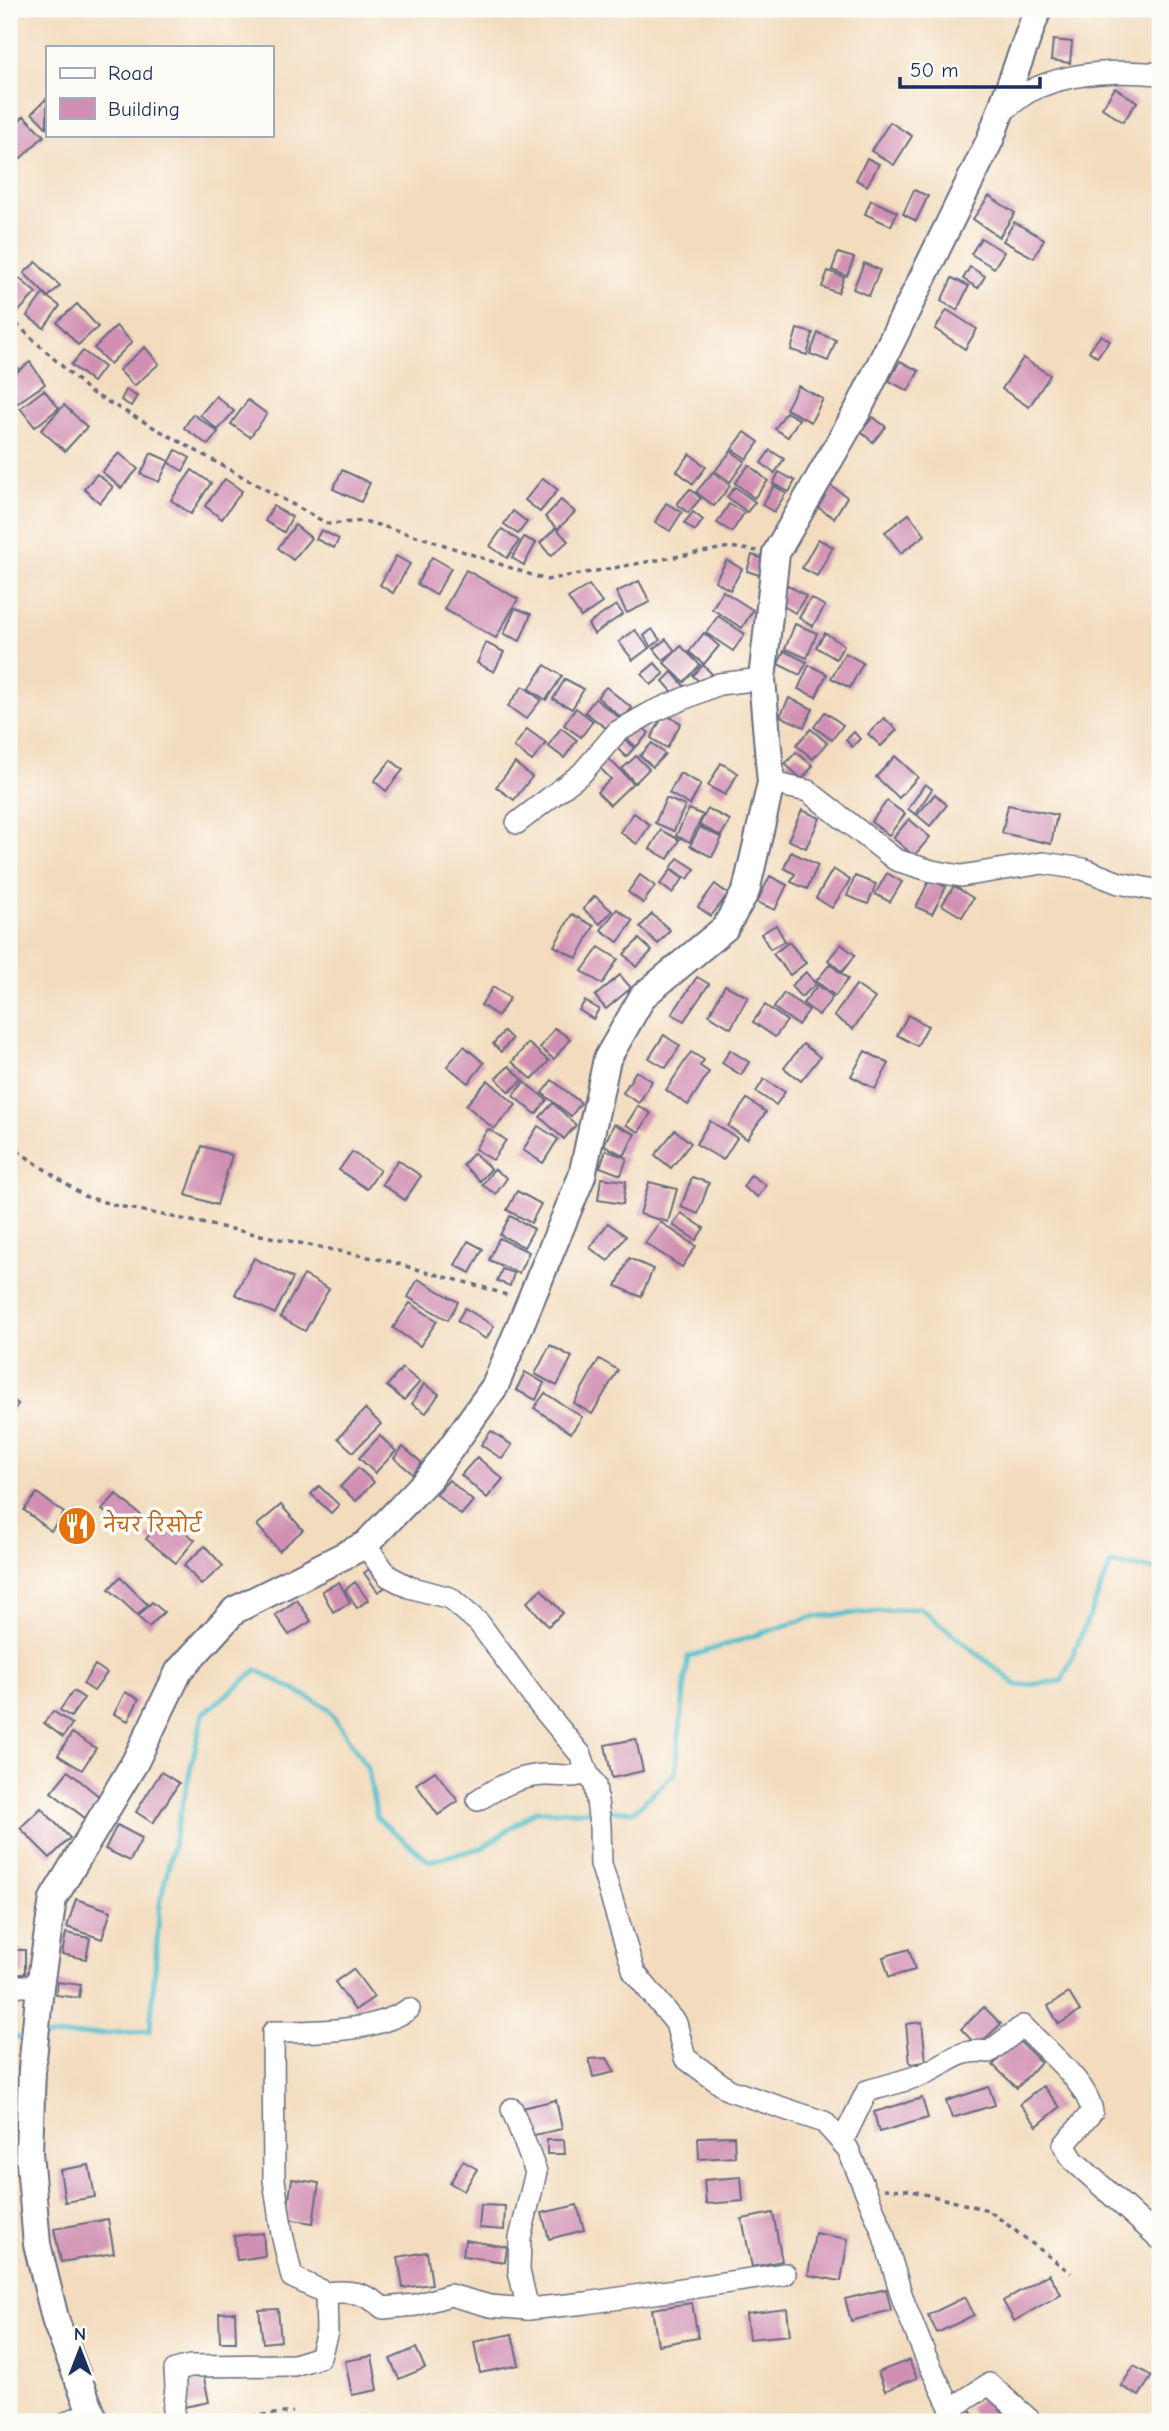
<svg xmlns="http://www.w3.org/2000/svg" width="1169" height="2431" viewBox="0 0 1169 2431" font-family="'Comic Neue','Playpen Sans Deva',sans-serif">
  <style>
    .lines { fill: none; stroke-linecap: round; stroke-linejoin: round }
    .stream { stroke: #52bfcb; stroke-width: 5 }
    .building { fill: #d190b3 }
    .minor-casing { stroke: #676c80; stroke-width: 24 }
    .tertiary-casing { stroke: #676c80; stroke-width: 30 }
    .path { stroke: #676c80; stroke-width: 3.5; stroke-dasharray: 5 5; stroke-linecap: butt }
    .minor { stroke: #fff; stroke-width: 21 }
    .tertiary { stroke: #fff; stroke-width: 26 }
    .labels { text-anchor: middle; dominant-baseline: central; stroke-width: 7; stroke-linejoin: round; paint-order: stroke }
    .food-label { font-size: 19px; fill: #c56008; stroke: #fdfcf7; text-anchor: start }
  </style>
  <rect width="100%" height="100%" fill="#fdfcf7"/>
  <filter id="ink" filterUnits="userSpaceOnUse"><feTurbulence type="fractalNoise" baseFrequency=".0143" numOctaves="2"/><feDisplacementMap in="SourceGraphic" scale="14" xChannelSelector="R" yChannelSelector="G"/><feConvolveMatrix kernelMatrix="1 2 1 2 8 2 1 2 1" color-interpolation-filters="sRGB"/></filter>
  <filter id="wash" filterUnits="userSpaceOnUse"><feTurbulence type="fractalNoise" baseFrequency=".00686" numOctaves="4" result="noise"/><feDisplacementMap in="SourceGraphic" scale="28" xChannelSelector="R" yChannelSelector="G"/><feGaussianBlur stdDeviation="1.57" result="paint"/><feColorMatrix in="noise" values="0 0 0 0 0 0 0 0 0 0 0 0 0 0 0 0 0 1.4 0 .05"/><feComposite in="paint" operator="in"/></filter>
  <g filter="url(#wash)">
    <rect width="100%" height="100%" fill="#f3dcbe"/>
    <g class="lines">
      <g class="stream">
        <path d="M602 1811H634L675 1773 688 1657 812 1617 920 1608 1018 1686 1062 1681 1111 1564 1160 1570"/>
        <path d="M9 2037H27"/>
        <path d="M43 2037 150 2031 160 1903 203 1714 257 1670 328 1708 368 1769 377 1818 429 1861 482 1848 535 1811H592"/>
      </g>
    </g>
    <g id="blocks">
      <g class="building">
        <path d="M1053 40 1072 42 1070 63 1051 60Z"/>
        <path d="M1115 88 1137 102 1123 122 1102 108Z"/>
        <path d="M46 99 47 101V128L32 113Z"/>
        <path d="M24 116 44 136 19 160 9 149V131Z"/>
        <path d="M890 122 912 136 894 165 871 151Z"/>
        <path d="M867 158 879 164 867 186 856 180Z"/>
        <path d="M914 190 928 196 916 221 903 214Z"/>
        <path d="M989 196 1015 213 999 237 973 219Z"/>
        <path d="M871 200 897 212 891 226 865 214Z"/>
        <path d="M1014 222 1044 239 1034 258 1003 241Z"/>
        <path d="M981 238 1004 252 994 268 971 254Z"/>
        <path d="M838 253 854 258 847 276 832 270Z"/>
        <path d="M36 262 60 286 48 297 24 273Z"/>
        <path d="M864 263 880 270 869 296 853 289Z"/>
        <path d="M970 267 985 276 978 288 963 279Z"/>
        <path d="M828 271 844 277 838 293 822 287Z"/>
        <path d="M19 278 36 293 18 312 9 303V289Z"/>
        <path d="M952 278 969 286 957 310 941 301Z"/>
        <path d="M43 294 60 306 44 328 27 316Z"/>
        <path d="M77 304 98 327 78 345 57 322Z"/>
        <path d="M947 310 977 329 965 349 935 329Z"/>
        <path d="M116 326 132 342 110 364 94 348Z"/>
        <path d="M797 329 813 333 807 355 791 350Z"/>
        <path d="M818 333 836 340 828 361 810 354Z"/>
        <path d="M1101 335 1110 341 1097 357 1089 351Z"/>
        <path d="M145 347 159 364 134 386 119 370Z"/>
        <path d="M83 351 104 367 93 382 71 365Z"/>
        <path d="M9 355 18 369 9 375Z"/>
        <path d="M1023 358 1050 375 1029 407 1002 389Z"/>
        <path d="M900 361 919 371 908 391 889 381Z"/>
        <path d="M30 362 45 384 16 404 9 393V378Z"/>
        <path d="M798 386 823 399 811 422 786 409Z"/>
        <path d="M44 390 59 408 35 427 20 408Z"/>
        <path d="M126 390 137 396 131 406 121 400Z"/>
        <path d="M216 396 234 411 218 430 200 415Z"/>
        <path d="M248 400 267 414 250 437 231 424Z"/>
        <path d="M64 405 87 427 65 451 41 430Z"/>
        <path d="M786 412 799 419 788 437 775 429Z"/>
        <path d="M193 414 218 432 208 445 184 428Z"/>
        <path d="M873 417 886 427 873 442 861 432Z"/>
        <path d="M745 432 759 442 747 459 732 449Z"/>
        <path d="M176 450 190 458 183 471 169 463Z"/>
        <path d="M770 450 784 459 775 473 761 463Z"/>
        <path d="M731 451 745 461 730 482 715 471Z"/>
        <path d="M119 453 138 469 121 488 102 472Z"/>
        <path d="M151 453 169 461 159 482 141 474Z"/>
        <path d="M690 454 706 467 693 484 677 471Z"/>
        <path d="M749 465 768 481 754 498 735 483Z"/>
        <path d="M192 470 211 483 191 514 171 500Z"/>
        <path d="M342 470 370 483 361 502 333 489Z"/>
        <path d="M713 472 730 486 714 506 696 492Z"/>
        <path d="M779 472 795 481 789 492 773 484Z"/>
        <path d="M97 474 113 487 100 503 84 489Z"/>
        <path d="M543 478 558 490 540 512 525 500Z"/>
        <path d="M225 479 242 491 222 519 205 506Z"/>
        <path d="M830 485 847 497 834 518 816 506Z"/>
        <path d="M774 486 786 493 774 512 762 505Z"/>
        <path d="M735 487 755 502 747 512 727 497Z"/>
        <path d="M690 489 701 498 688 513 677 504Z"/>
        <path d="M561 500 575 512 558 529 545 517Z"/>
        <path d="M666 503 682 512 670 531 655 522Z"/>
        <path d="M729 504 744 513 732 532 717 523Z"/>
        <path d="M273 506 292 517 284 532 265 521Z"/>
        <path d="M513 511 527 522 518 534 504 524Z"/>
        <path d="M693 512 703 520 695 531 684 523Z"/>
        <path d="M909 514 925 535 901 553 885 532Z"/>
        <path d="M295 525 311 538 293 560 278 548Z"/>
        <path d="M556 528 568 541 551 556 540 543Z"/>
        <path d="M502 529 519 541 507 558 490 546Z"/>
        <path d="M321 530 339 539 334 548 316 539Z"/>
        <path d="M524 537 536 543 524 565 512 558Z"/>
        <path d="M818 539 833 547 817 576 802 568Z"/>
        <path d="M752 555 765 559 759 575 747 571Z"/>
        <path d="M396 556 410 564 393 593 380 585Z"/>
        <path d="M432 557 451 568 436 595 417 584Z"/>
        <path d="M727 560 742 569 730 590 715 581Z"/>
        <path d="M466 570 518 599 496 638 444 609Z"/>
        <path d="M639 581 650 602 627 613 616 592Z"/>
        <path d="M589 585 602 603 581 617 568 598Z"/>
        <path d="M788 585 806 596 795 613 777 602Z"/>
        <path d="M723 591 753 610 742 628 712 609Z"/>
        <path d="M811 598 825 606 813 626 799 618Z"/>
        <path d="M616 605 623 614 594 634 588 624Z"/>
        <path d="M515 608 531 614 520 641 504 634Z"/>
        <path d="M718 616 745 634 733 651 706 633Z"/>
        <path d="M795 624 817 633 807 658 785 649Z"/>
        <path d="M652 629 660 640 651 647 644 636Z"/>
        <path d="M635 630 649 648 633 660 619 642Z"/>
        <path d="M704 633 719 646 704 664 689 652Z"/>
        <path d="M825 633 844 645 836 659 816 647Z"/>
        <path d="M666 639 675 651 663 660 654 649Z"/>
        <path d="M486 643 504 652 494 672 477 663Z"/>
        <path d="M681 646 700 665 684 682 664 663Z"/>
        <path d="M784 651 807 662 800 675 778 664Z"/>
        <path d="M845 653 863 663 850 688 831 678Z"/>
        <path d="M655 663 664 674 651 685 642 674Z"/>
        <path d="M545 665 562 676 546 700 529 689Z"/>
        <path d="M703 665 712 674 702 684 693 676Z"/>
        <path d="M809 665 827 674 816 697 798 689Z"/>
        <path d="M672 672 686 688 676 696 663 681Z"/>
        <path d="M565 679 584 689 572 709 553 699Z"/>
        <path d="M523 686 541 700 526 719 508 706Z"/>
        <path d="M606 687 632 708 623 719 597 697Z"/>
        <path d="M789 698 813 709 804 727 780 716Z"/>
        <path d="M595 699 620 718 610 731 585 712Z"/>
        <path d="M576 708 593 721 581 737 564 725Z"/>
        <path d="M825 712 843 725 832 740 814 727Z"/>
        <path d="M664 714 681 723 667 748 651 738Z"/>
        <path d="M884 718 897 730 881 746 868 734Z"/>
        <path d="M638 723 649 733 636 747 625 737Z"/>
        <path d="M561 728 577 740 564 758 548 746Z"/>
        <path d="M527 729 546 743 532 761 514 747Z"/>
        <path d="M811 729 827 743 813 759 796 745Z"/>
        <path d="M854 732 860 739 852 747 846 740Z"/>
        <path d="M623 737 634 748 626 757 615 746Z"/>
        <path d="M652 743 665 754 653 767 640 756Z"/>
        <path d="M796 752 813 766 802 779 785 764Z"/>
        <path d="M636 756 649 769 635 783 622 769Z"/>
        <path d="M895 756 918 777 899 798 876 777Z"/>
        <path d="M609 759 633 783 610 805 597 792 611 779 600 768Z"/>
        <path d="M391 760 403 770 386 791 374 781Z"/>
        <path d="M515 763 532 777 514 800 496 787Z"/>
        <path d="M721 763 738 773 725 795 708 786Z"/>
        <path d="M680 773 701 784 690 805 669 793Z"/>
        <path d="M925 784 932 789 915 814 908 809Z"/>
        <path d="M935 794 947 805 930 826 917 815Z"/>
        <path d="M666 798 685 806 674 831 655 823Z"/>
        <path d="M887 801 905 814 889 835 871 822Z"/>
        <path d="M1008 805 1057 815 1051 844 1002 833Z"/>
        <path d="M689 809 703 815 690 842 676 836Z"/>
        <path d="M708 809 730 820 721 836 699 825Z"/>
        <path d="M802 810 820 818 806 848 788 840Z"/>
        <path d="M634 813 650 825 637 844 620 832Z"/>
        <path d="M909 819 930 837 914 856 893 838Z"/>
        <path d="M700 827 722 838 712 857 690 846Z"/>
        <path d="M661 830 679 840 668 859 650 849Z"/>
        <path d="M791 852 818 865 807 889 791 882 795 874 784 868Z"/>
        <path d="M678 858 695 869 688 879 671 868Z"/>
        <path d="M833 869 850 880 832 908 816 898Z"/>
        <path d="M671 870 683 879 672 893 660 884Z"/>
        <path d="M887 873 902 882 890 902 875 894Z"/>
        <path d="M640 875 655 886 643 903 628 892Z"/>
        <path d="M770 876 787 885 775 910 757 902Z"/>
        <path d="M855 876 876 884 868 904 847 896Z"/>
        <path d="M930 879 946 887 932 914 916 907Z"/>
        <path d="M715 884 728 894 711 916 698 907Z"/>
        <path d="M954 886 973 898 962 917 942 905Z"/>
        <path d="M595 896 612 911 600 924 583 909Z"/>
        <path d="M617 909 633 921 618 942 601 930Z"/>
        <path d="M572 914 594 926 577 958 554 946Z"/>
        <path d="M652 914 670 930 658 944 640 927Z"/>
        <path d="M776 925 785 941 770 949 761 934Z"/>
        <path d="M639 939 652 951 636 967 624 954Z"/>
        <path d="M789 942 806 963 790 975 773 954Z"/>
        <path d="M841 944 855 955 842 972 828 960Z"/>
        <path d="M599 947 618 959 602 984 582 971Z"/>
        <path d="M830 964 848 979 835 996 816 981Z"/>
        <path d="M806 972 816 984 801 997 791 986Z"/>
        <path d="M620 975 631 988 606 1009 595 996Z"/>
        <path d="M697 977 709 984 684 1021 672 1014Z"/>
        <path d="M725 985 748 997 731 1028 709 1015Z"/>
        <path d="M818 985 833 997 819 1015 803 1003Z"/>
        <path d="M856 985 875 998 853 1029 834 1016Z"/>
        <path d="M493 987 510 998 498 1016 481 1005Z"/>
        <path d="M784 993 809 1010 798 1025 774 1008Z"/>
        <path d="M585 1001 599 1009 593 1019 579 1010Z"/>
        <path d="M765 1005 787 1021 775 1037 753 1022Z"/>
        <path d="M908 1015 928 1026 917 1046 897 1035Z"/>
        <path d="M555 1028 570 1039 554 1059 540 1048Z"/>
        <path d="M504 1031 512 1039 501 1052 493 1044Z"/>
        <path d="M664 1035 680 1046 666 1068 649 1058Z"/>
        <path d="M528 1043 549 1061 532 1079 512 1062Z"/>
        <path d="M803 1044 820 1057 801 1081 784 1068Z"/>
        <path d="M464 1046 484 1063 468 1083 447 1066Z"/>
        <path d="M730 1050 749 1062 741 1075 722 1063Z"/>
        <path d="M865 1051 889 1064 875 1089 851 1076Z"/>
        <path d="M691 1052 704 1060 700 1066 709 1072 688 1105 666 1090Z"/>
        <path d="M509 1066 523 1080 509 1092 496 1078Z"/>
        <path d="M636 1071 652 1081 639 1103 623 1093Z"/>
        <path d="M764 1079 785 1092 776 1105 756 1092Z"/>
        <path d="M488 1080 516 1105 494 1129 466 1105Z"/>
        <path d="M552 1080 581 1103 571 1116 542 1093Z"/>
        <path d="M524 1082 547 1100 536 1114 513 1096Z"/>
        <path d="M747 1099 766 1112 747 1139 728 1126Z"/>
        <path d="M553 1103 576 1125 564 1139 540 1117Z"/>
        <path d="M638 1106 651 1113 639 1132 626 1125Z"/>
        <path d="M710 1121 737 1138 723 1160 696 1144Z"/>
        <path d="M614 1124 635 1134 624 1156 604 1145Z"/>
        <path d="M538 1126 558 1139 543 1163 523 1150Z"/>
        <path d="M488 1129 506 1140 493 1160 475 1149Z"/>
        <path d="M675 1130 691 1143 671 1168 655 1155Z"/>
        <path d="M202 1146 232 1155 217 1205 186 1195Z"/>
        <path d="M606 1150 627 1158 621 1175 600 1167Z"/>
        <path d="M352 1152 380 1170 367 1189 339 1170Z"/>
        <path d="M474 1153 491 1169 480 1181 463 1165Z"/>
        <path d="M398 1160 421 1176 405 1200 382 1184Z"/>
        <path d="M494 1169 507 1178 496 1194 482 1185Z"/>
        <path d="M751 1175 766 1185 758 1197 743 1187Z"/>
        <path d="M692 1177 709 1183 698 1214 681 1207Z"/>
        <path d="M601 1178 626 1181 623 1204 598 1200Z"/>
        <path d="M649 1182 677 1189 668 1222 640 1214Z"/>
        <path d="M517 1191 541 1204 531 1223 507 1210Z"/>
        <path d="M681 1213 704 1228 696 1240 673 1225Z"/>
        <path d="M510 1216 534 1229 524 1247 500 1235Z"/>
        <path d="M660 1222 696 1246 682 1267 645 1243Z"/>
        <path d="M608 1223 626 1236 608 1261 590 1248Z"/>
        <path d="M499 1238 529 1252 519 1273 489 1260Z"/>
        <path d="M468 1241 483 1249 470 1273 455 1265Z"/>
        <path d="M254 1258 293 1278 275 1314 235 1294Z"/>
        <path d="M629 1258 653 1269 641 1297 616 1286Z"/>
        <path d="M502 1269 514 1273 510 1286 497 1281Z"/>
        <path d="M304 1275 329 1289 305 1331 280 1317Z"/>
        <path d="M418 1279 458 1302 448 1320 408 1297Z"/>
        <path d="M410 1303 437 1321 420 1346 393 1328Z"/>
        <path d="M465 1308 494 1326 486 1339 457 1321Z"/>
        <path d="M550 1345 572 1357 557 1386 535 1374Z"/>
        <path d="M599 1359 618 1370 592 1414 574 1403Z"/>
        <path d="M402 1368 420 1382 404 1400 387 1386Z"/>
        <path d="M525 1372 544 1383 536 1400 516 1390Z"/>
        <path d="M424 1384 439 1394 426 1413 412 1404Z"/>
        <path d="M545 1393 582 1417 571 1433 534 1408Z"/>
        <path d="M9 1397 18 1404 9 1416Z"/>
        <path d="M365 1409 381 1424 353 1452 338 1438Z"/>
        <path d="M491 1431 512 1445 502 1459 481 1445Z"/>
        <path d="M380 1436 396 1451 375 1473 359 1458Z"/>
        <path d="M403 1447 422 1463 413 1474 394 1458Z"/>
        <path d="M477 1457 503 1479 487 1498 461 1475Z"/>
        <path d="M358 1468 374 1482 356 1501 340 1487Z"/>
        <path d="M449 1480 473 1501 461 1515 436 1494Z"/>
        <path d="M319 1486 339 1505 331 1513 311 1494Z"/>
        <path d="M37 1493 64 1513 51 1531 24 1510Z"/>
        <path d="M116 1494 142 1516 129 1531 102 1510Z"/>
        <path d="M281 1505 303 1530 279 1551 257 1525Z"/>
        <path d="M165 1516 195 1540 176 1563 146 1539Z"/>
        <path d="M205 1546 223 1566 201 1585 184 1565Z"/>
        <path d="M375 1565 389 1585 378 1592 364 1573Z"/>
        <path d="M120 1577 148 1605 137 1615 109 1589Z"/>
        <path d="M339 1582 350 1603 333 1612 322 1591Z"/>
        <path d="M355 1582 368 1600 357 1608 345 1590Z"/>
        <path d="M541 1589 563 1613 548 1626 527 1602Z"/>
        <path d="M297 1600 311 1621 289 1635 275 1615Z"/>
        <path d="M152 1602 164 1612 149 1627 138 1617Z"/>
        <path d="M95 1665 107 1673 94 1691 83 1684Z"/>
        <path d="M73 1691 84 1698 71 1717 60 1710Z"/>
        <path d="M125 1692 139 1699 128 1721 114 1714Z"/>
        <path d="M53 1711 72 1724 63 1737 44 1723Z"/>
        <path d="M72 1733 96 1748 82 1770 58 1755Z"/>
        <path d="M636 1739 643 1771 612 1778 605 1745Z"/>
        <path d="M68 1771 101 1798 85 1818 51 1792Z"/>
        <path d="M435 1771 458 1801 438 1815 416 1784Z"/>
        <path d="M161 1772 179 1783 153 1823 136 1812Z"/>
        <path d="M41 1808 70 1838 50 1858 20 1828Z"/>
        <path d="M117 1825 142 1838 130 1861 105 1849Z"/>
        <path d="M76 1899 111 1911 102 1939 67 1927Z"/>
        <path d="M66 1933 90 1938 86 1959 62 1954Z"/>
        <path d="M909 1949 915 1970 889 1977 883 1957Z"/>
        <rect x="9" y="1950" width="16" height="24"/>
        <path d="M353 1969 374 1997 355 2010 335 1982Z"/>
        <path d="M57 1982 81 1985 79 1998 56 1995Z"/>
        <path d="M1069 1993 1080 2011 1059 2024 1048 2006Z"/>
        <path d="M984 2007 1001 2024 977 2046 961 2029Z"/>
        <path d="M922 2022 926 2062 910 2064 906 2024Z"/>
        <path d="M1017 2039 1041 2062 1017 2088 993 2065Z"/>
        <path d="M607 2058 615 2072 593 2077 589 2059Z"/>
        <path d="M1043 2086 1060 2107 1037 2126 1020 2104Z"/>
        <path d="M989 2087 995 2105 952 2118 946 2101Z"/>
        <path d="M922 2098 928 2118 879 2132 874 2112Z"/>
        <path d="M556 2100 562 2129 529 2136 522 2108Z"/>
        <path d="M734 2136 735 2157 699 2159 698 2137Z"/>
        <path d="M547 2140H564L565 2154H547Z"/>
        <path d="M463 2161 477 2169 464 2191 450 2183Z"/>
        <path d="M89 2165 95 2197 65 2202 60 2170Z"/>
        <path d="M741 2177 743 2201 706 2204 704 2180Z"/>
        <path d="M292 2179 319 2183 313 2223 286 2219Z"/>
        <path d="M481 2205 505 2206 504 2230 479 2228Z"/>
        <path d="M577 2205 584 2230 549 2239 542 2213Z"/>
        <path d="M773 2213 782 2261 752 2267 742 2219Z"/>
        <path d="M108 2219 114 2253 61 2262 54 2229Z"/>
        <path d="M263 2233 265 2256 237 2260 234 2236Z"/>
        <path d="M815 2233 848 2239 841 2281 808 2275Z"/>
        <path d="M465 2240 507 2247 505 2262 463 2256Z"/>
        <path d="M427 2252 432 2284 403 2288 398 2257Z"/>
        <path d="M1049 2274 1061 2294 1014 2321 1003 2301Z"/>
        <path d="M886 2289 891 2310 851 2321 845 2299Z"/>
        <path d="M965 2297 974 2315 937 2333 928 2315Z"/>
        <path d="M692 2303 698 2338 658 2345 652 2309Z"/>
        <path d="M278 2309 281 2341 263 2343 259 2310Z"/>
        <path d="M787 2309 790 2335 749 2339 746 2314Z"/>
        <path d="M235 2312 236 2342H220L219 2313Z"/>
        <path d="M512 2334 519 2365 480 2373 474 2342Z"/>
        <path d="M416 2348 425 2368 399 2379 390 2359Z"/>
        <path d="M372 2356 378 2390 352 2395 345 2361Z"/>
        <path d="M909 2360 917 2378 885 2391 878 2372Z"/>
        <path d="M1134 2366 1152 2376 1139 2396 1121 2386Z"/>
        <path d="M202 2368 209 2402 184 2407 177 2373Z"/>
        <path d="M987 2393 1003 2413 992 2422H979L968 2408Z"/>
      </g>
    </g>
  </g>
  <g filter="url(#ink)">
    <use href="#blocks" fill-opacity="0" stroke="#676c80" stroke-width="2"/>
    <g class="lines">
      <defs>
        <g id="minor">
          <path d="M999 114C1009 107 1019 97 1030 91 1070 71 1117 70 1160 74"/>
          <path d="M771 783 808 791 896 860 932 871 961 876 1043 863 1083 869 1119 883 1160 891"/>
          <path d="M517 823 582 773 617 732 652 712 719 684 762 679"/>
          <path d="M365 1545 388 1576 409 1587 450 1598 479 1623 534 1698 581 1755 587 1772C573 1779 564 1775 549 1775 523 1774 500 1786 478 1800"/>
          <path d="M587 1772 595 1785 600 1825 601 1864 634 1972 676 2023 685 2058 729 2090 824 2122 848 2149 882 2230 903 2300 925 2355 951 2409 989 2384 1032 2422"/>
          <path d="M9 1986H40"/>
          <path d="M512 2109 536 2172 520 2238 519 2271 528 2309"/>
          <path d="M842 2142 867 2091C885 2086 904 2081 921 2075 947 2065 958 2047 989 2052L1023 2026C1043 2048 1088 2082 1092 2112L1064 2145 1073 2160 1160 2239"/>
          <path d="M326 2293 292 2277 282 2234 274 2180 273 2032C313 2032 376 2032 409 2009"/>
          <path d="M68 2422 91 2411"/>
          <path d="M172 2422 176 2387 175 2370 190 2366 294 2365 320 2357 327 2332 326 2293C349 2290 365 2292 383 2308L416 2305 450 2295 490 2306 528 2309 586 2303 785 2274"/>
        </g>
        <path id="tertiary" d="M95 2422 56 2322 37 2244 29 2152 32 2069 40 1986 53 1899 135 1762 179 1671 235 1610 365 1545 430 1477 495 1386 582 1176 607 1059 643 996 725 928 746 891 771 783 762 679 776 553 858 410 990 140 1038 9"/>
      </defs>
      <use href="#minor" class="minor-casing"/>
      <use href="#tertiary" class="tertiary-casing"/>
      <g class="path">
        <path d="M9 317 90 392 328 524 364 521 427 539 546 580 730 547 757 551"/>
        <path d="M9 1145 84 1196 114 1205 392 1262C430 1274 471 1282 509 1296"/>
        <path d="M884 2189 908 2190 988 2210 1071 2273"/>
        <path d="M192 2422 293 2412"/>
      </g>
      <use href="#minor" class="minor"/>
      <use href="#tertiary" class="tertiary"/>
    </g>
  </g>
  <defs>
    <symbol id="restaurant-disc" viewBox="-11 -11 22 22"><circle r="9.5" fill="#e8710a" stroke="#fdfcf7"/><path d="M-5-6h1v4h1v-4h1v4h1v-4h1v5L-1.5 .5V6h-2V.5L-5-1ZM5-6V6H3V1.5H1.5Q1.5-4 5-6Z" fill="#fff"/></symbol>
  </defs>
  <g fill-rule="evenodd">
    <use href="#restaurant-disc" x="55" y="1504" width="44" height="44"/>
  </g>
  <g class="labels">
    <g class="food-label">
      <text x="104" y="1526">नेचर रिसोर्ट</text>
    </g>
  </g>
  <rect width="1169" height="2431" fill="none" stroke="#fdfcf7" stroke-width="35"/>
  <rect x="46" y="46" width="228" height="91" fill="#fdfcf7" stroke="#a3aaba" stroke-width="2"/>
  <rect x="60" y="68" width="35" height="10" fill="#ffffff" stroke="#a3aaba" stroke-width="2"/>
  <text x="108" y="80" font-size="21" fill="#1b2f5e">Road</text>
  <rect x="60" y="98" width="35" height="21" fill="#d190b3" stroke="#a3aaba" stroke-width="2"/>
  <text x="108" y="116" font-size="21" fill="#1b2f5e">Building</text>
  <g transform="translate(80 2350)" stroke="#fdfcf7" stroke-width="5" paint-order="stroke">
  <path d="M0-5L12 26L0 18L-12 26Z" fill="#1b2f5e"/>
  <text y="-10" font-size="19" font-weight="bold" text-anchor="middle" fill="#1b2f5e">N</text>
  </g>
  <path d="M900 77v10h140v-10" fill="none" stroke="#1b2f5e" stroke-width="3.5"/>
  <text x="910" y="77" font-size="21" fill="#1b2f5e" stroke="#fdfcf7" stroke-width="5" paint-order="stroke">50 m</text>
</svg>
